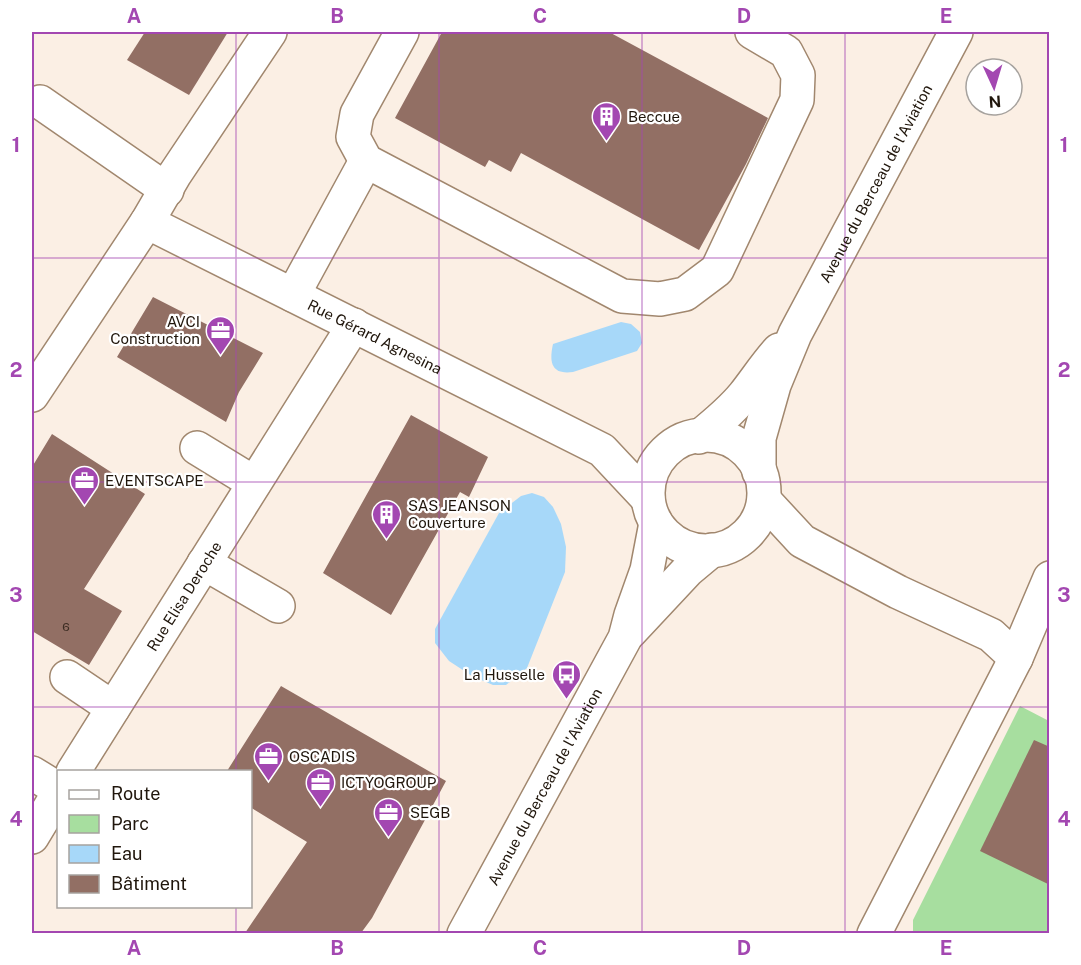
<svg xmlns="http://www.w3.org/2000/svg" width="1081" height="965" viewBox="0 0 1081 965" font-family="'Public Sans',sans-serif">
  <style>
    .green { fill: #a7de9f }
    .water { fill: #a7d8f9 }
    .building { fill: #926f64 }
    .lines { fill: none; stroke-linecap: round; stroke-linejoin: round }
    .minor-casing { stroke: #a1876e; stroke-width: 36 }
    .minor { stroke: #fff; stroke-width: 33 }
    .grid { fill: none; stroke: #a347b1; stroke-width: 1.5; stroke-opacity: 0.55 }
    .labels { text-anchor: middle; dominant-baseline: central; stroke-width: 4.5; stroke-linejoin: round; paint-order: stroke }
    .number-label { font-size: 12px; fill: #3c2c22 }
    .poi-label { font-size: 15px; fill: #20160c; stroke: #fff; text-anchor: start }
    .street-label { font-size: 15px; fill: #20160c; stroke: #fff }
    .neatline { fill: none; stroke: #a347b1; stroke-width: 2 }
    .grid-label { font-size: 20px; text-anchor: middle; font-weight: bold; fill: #a347b1 }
  </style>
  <rect width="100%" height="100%" fill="#fbefe4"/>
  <path class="green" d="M1020 706 1049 721V933H913V920Z"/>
  <g class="water">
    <path d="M621 322 631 324 640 332 642 343 637 351 573 372C551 375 549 362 553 344Z"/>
    <path d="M532 493 544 497 553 507 561 524 566 547 565 572 527 668 506 685H493L472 676 449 661 435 643V629L499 513 521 496Z"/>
  </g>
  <g class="building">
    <path d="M145 32H228L189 95 127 60Z"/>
    <path d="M442 32H609L768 118 746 164 699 250 521 153 511 172 489 160 485 167 395 118Z"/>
    <path d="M153 297 263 353 239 392 226 422 117 357Z"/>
    <path d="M411 415 488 457 469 497 460 492 391 615 323 573Z"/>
    <path d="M52 434 145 494 84 589 122 611 89 665 32 631V467Z"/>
    <path d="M281 686 446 781 372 918 361 933H245L307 842 250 807V771H227Z"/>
    <path d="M1034 740 1050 747V885L980 851Z"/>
  </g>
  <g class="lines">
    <defs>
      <g id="minor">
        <path d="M402 32 357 114 353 137 366 161 622 296 660 299 685 294 717 270 797 100 798 75 786 52 752 32"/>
        <path d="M40 102 167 190"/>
        <path id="s1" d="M147 222 602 450 648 499"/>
        <path d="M293 295 366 161"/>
        <path d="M32 395 147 222 175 174 270 32"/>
        <circle cx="706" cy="493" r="58"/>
        <path d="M699 437C715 424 731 411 744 395 756 380 766 364 779 350"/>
        <path d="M197 448 254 483"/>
        <path id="s2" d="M759 472V438L774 385 795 334 956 32"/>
        <path d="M764 500 802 541 898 592 991 635 1016 658"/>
        <path d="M204 563 278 606"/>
        <path d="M630 632 688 570 712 550"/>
        <path d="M67 677 113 708"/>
        <path id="s3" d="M73 772 354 325"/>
        <path d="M32 773 58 789"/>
        <path d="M32 837 58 794"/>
        <path id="s4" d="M464 934 625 638 631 615 647 570 656 523"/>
        <path d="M874 934 1016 658 1050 578"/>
      </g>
    </defs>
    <use href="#minor" class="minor-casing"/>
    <use href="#minor" class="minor"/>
  </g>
  <path class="grid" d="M236 32V772M439 32V934M642 32V934M845 32V934M32 258H1050M32 482H1050M32 707H1050M236 906V934"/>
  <defs>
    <symbol id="building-pin" viewBox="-11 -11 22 30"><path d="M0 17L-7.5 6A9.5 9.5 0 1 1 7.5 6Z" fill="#a347b1" stroke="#fff"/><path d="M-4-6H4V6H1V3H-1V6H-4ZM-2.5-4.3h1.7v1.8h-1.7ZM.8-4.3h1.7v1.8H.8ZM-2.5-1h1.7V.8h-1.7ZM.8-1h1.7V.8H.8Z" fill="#fff"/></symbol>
    <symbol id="office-pin" viewBox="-11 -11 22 30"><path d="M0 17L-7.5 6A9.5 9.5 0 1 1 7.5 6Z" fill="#a347b1" stroke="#fff"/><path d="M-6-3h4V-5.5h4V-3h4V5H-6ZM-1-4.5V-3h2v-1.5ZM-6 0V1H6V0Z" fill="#fff"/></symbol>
    <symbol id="bus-pin" viewBox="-11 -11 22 30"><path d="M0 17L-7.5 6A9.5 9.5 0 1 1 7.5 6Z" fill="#a347b1" stroke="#fff"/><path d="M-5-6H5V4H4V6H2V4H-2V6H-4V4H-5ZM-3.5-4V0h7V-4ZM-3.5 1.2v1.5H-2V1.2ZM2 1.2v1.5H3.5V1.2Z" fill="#fff"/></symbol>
  </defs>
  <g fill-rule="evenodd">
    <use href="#building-pin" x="590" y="100" width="33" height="45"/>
    <use href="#office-pin" x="204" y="314" width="33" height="45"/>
    <use href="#office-pin" x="68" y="464" width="33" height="45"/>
    <use href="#building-pin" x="370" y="498" width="33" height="45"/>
    <use href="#bus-pin" x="550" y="658" width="33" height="45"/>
    <use href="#office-pin" x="252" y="740" width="33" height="45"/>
    <use href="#office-pin" x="304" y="766" width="33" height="45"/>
    <use href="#office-pin" x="372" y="796" width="33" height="45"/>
  </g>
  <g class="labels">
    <g class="number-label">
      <text x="66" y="627">6</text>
    </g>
    <g class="poi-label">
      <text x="628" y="116">Beccue</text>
      <text x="200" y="321" text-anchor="end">AVCI<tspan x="200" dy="17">Construction</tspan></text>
      <text x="105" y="480">EVENTSCAPE</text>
      <text x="408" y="505">SAS JEANSON<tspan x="408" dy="17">Couverture</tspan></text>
      <text x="545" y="674" text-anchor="end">La Husselle</text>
      <text x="289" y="756">OSCADIS</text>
      <text x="341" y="782">ICTYOGROUP</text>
      <text x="410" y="812">SEGB</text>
    </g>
    <g class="street-label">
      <text stroke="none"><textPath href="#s2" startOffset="315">Avenue du Berceau de l'Aviation</textPath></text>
      <text stroke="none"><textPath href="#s1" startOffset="255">Rue Gérard Agnesina</textPath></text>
      <text stroke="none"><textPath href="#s3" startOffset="208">Rue Elisa Deroche</textPath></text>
      <text stroke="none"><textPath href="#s4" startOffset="168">Avenue du Berceau de l'Aviation</textPath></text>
    </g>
  </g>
  <rect width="1081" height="965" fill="none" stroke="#ffffff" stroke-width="66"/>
  <rect x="57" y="770" width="195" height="138" fill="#ffffff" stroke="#a6a29e" stroke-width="1.5"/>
  <rect x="69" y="790" width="30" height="9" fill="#ffffff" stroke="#a6a29e" stroke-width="1.5"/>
  <text x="111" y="800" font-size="18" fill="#20160c">Route</text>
  <rect x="69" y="815" width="30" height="18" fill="#a7de9f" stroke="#a6a29e" stroke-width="1.5"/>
  <text x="111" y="830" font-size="18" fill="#20160c">Parc</text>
  <rect x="69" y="845" width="30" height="18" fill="#a7d8f9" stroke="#a6a29e" stroke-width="1.5"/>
  <text x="111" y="860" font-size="18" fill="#20160c">Eau</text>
  <rect x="69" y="875" width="30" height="18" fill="#926f64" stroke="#a6a29e" stroke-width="1.5"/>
  <text x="111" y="890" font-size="18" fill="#20160c">Bâtiment</text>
  <g transform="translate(994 87) rotate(176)"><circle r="28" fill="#ffffff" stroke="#a6a29e" stroke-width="1.5"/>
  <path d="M0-4.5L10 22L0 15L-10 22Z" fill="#a347b1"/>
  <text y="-9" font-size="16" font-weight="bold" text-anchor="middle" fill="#20160c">N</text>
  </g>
  <rect x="33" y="33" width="1015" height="899" class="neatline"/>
  <g class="grid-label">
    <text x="134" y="23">A</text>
    <text x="337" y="23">B</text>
    <text x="540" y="23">C</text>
    <text x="744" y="23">D</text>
    <text x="946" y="23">E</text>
    <text x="16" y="152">1</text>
    <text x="1064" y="152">1</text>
    <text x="16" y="377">2</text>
    <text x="1064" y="377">2</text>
    <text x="16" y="602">3</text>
    <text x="1064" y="602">3</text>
    <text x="16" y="826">4</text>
    <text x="1064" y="826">4</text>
    <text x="134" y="955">A</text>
    <text x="337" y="955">B</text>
    <text x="540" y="955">C</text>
    <text x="744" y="955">D</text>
    <text x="946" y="955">E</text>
  </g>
</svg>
